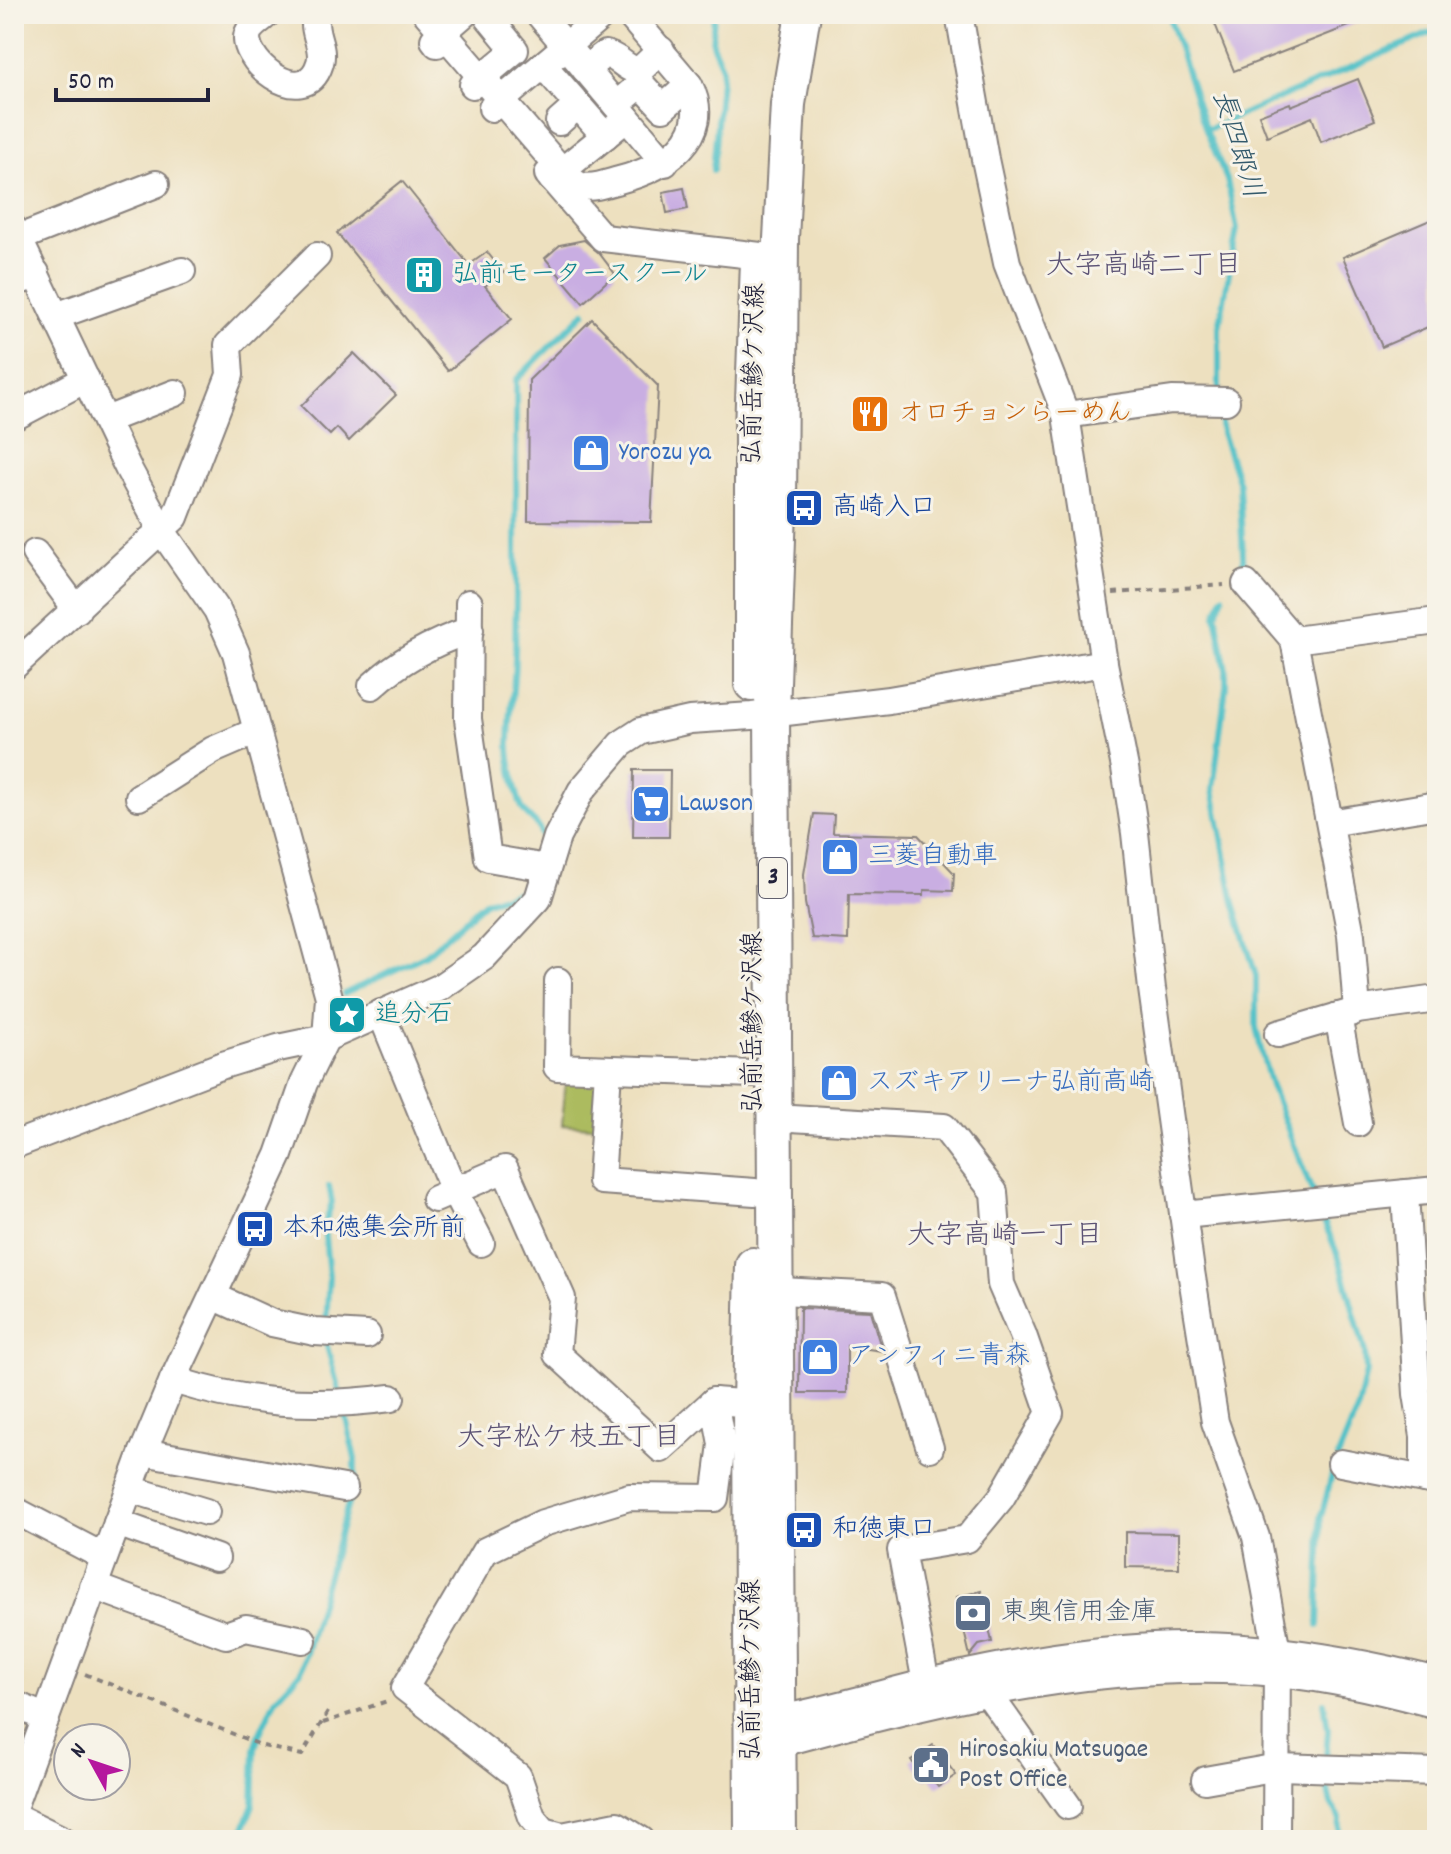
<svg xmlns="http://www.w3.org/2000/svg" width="1451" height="1854" viewBox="0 0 1451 1854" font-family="Dekko,'Klee One',sans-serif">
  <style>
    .green { fill: #acbb5e; stroke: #676e4c; stroke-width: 2 }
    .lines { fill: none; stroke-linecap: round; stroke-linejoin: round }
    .stream { stroke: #53c1c7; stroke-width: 6 }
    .building { fill: #c9aee2 }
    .minor-casing { stroke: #88817d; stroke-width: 30 }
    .major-casing { stroke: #88817d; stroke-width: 38 }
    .path { stroke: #88817d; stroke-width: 4; stroke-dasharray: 6 6; stroke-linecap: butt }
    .minor { stroke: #fff; stroke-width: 26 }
    .major { stroke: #fff; stroke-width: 34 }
    .labels { text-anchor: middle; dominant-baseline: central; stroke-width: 6; stroke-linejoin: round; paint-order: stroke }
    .shield { fill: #f7f3e8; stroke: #62616f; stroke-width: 2 }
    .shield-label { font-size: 24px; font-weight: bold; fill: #22223b }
    .culture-label { font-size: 26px; fill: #0d838f; stroke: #f7f3e8; text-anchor: start }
    .street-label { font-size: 26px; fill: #22223b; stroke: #f7f3e8 }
    .food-label { font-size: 26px; fill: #c56008; stroke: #f7f3e8; text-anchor: start }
    .shop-label { font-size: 26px; fill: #366cbe; stroke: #f7f3e8; text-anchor: start }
    .transit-label { font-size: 26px; fill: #164399; stroke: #f7f3e8; text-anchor: start }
    .service-label { font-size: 26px; fill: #4e5e75; stroke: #f7f3e8; text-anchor: start }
    .water-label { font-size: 28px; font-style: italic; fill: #335a6c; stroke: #f7f3e8 }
    .neighbourhood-label { font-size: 28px; fill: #5c5375; stroke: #f7f3e8 }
  </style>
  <rect width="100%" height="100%" fill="#f7f3e8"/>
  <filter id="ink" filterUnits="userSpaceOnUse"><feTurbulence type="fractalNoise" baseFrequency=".0125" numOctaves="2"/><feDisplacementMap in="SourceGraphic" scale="16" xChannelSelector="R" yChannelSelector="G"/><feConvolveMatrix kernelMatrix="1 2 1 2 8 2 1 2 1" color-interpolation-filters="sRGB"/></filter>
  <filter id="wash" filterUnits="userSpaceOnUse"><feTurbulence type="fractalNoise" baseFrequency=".006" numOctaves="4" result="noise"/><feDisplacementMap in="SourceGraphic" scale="32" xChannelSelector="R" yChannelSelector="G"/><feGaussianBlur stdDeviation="1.8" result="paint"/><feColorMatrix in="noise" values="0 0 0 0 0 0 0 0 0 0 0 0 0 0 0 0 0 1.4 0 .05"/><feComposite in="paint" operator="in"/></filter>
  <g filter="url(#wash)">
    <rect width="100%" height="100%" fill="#ede0bf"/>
    <path class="green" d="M566 1075 598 1078 594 1127 562 1125Z"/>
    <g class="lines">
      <g class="stream">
        <path d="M1168 14 1206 130 1227 180 1237 229 1219 328V388"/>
        <path d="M1206 130 1437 30"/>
        <path d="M713 170 722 67 712 44 714 14"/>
        <path d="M1220 413 1222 433 1239 484 1244 573"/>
        <path d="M1223 596 1216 615 1226 670V686L1213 789 1233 899 1256 976V1027L1262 1054 1271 1086 1313 1194"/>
        <path d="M541 835C539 821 530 821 524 811 517 801 509 759 509 746 509 716 515 685 515 655 517 563 516 472 516 380L585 312"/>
        <path d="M344 994 426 955 486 901 526 890"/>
        <path d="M1321 1214 1339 1258 1365 1352 1366 1372 1358 1408 1338 1457"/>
        <path d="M326 1324 329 1276 324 1227 332 1202 329 1186"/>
        <path d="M325 1339 340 1394"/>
        <path d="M1318 1626 1321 1517 1334 1467"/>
        <path d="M1324 1702 1328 1730 1326 1756"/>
        <path d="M1325 1777 1331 1804 1340 1818 1339 1840"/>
        <path d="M239 1840 253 1805 255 1749 259 1735 275 1700 301 1671 355 1479V1459L344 1409"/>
      </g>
    </g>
    <g id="blocks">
      <g class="building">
        <path d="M1211 14H1377V15L1234 71Z"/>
        <path d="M1358 79 1375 120 1321 142 1312 117 1267 136 1259 115 1290 103 1291 106Z"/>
        <path d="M402 181 469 265 487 252 503 272 485 286 512 319 448 371 337 233Z"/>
        <path d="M684 188 688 209 667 213 663 192Z"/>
        <path d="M1437 217V323L1382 347 1343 257Z"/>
        <path d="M584 240 599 253 615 274 583 303 545 258 560 245Z"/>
        <path d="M592 319 658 386 651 522 528 521 529 380Z"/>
        <path d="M354 353 396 395 349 441 337 428 330 435 301 406Z"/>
        <path d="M634 770H670L669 837H633Z"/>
        <path d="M814 814 834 815 833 833 918 835 954 873 953 891 924 890V895L849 894 848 940 812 938 805 903 804 874Z"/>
        <path d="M800 1308 870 1311 882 1351 847 1346V1393H799Z"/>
        <path d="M1125 1532 1179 1533V1568L1125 1567Z"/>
        <path d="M981 1591 992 1642 979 1645 970 1656 956 1597Z"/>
        <path d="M933 1745 956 1775 938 1787 930 1777 925 1780 911 1760Z"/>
      </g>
    </g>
  </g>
  <g filter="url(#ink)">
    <use href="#blocks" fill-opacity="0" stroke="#88817d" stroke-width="2"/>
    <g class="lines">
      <defs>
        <g id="minor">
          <path d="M267 14C262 19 252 25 249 31 235 56 304 115 320 63 325 46 311 33 316 14"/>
          <path d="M427 14 562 171C568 177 574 184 582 186 593 189 608 183 619 180 662 169 716 138 689 85L629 14"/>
          <path d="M539 14 665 163"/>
          <path d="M959 14 985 159 1007 263 1066 415 1104 663 1125 768 1135 833 1152 989 1191 1271 1215 1422 1256 1537 1277 1651 1276 1840"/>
          <path d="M437 44 434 40 464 14"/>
          <path d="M543 65 605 136"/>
          <path d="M585 69 605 54C620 56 625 71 640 70L661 50"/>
          <path d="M473 85 515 50 488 17 491 14"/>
          <path d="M616 105 641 84 663 108 689 85"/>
          <path d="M492 108 604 14"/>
          <path d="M559 122 578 105"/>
          <path d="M548 174 603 238 778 258"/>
          <path d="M552 179 627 118"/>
          <path d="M14 229 128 468 162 531 217 610 236 653 329 997 326 1038 304 1083 279 1155 173 1380 143 1452 14 1805"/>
          <path d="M19 238 156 184"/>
          <path d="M14 284 36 273"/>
          <path d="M56 316 182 271"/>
          <path d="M1066 415 1172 400 1226 401"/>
          <path d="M14 417 86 379"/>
          <path d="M106 420 175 393"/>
          <path d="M35 553 77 610"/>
          <path d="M1246 584 1294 640 1351 935 1357 1010 1437 999"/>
          <path d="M469 603 468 719 488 858 547 868"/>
          <path d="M1294 640 1437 621"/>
          <path d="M14 666 175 517 230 375 228 345 317 256"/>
          <path d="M372 686C400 660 434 642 470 630"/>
          <path d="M139 797 213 750 257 731"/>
          <path d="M1330 823 1437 805"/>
          <path d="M558 981 557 1067 754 1074"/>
          <path d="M381 1013 454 1191 481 1243"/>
          <path d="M1338 1016 1358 1123"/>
          <path d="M1278 1034 1353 1012"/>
          <path d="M608 1070 601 1181 755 1192"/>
          <path d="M774 1117 944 1127 994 1192 1001 1284 1023 1335 1050 1413 1001 1498 967 1539 901 1550 926 1683"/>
          <path d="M14 1145 223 1065 278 1048 326 1038 439 988 484 957 538 899 557 837 581 791 621 744 641 731 690 720 752 716 889 700 1104 663"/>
          <path d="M1405 1193 1417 1394 1424 1436V1479L1437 1482"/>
          <path d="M435 1199 505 1169 562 1298 557 1354 661 1449 714 1401"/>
          <path d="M1183 1215 1437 1190"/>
          <path d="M760 1290 882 1296 930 1448"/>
          <path d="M213 1296 272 1323 315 1332 367 1335"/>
          <path d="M173 1380C249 1404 312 1408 391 1398"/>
          <path d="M143 1452 344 1488"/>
          <path d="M1341 1463 1424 1479"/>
          <path d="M130 1489 206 1512"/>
          <path d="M14 1510 104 1557"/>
          <path d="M117 1523 216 1558"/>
          <path d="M93 1586 226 1635 246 1628 303 1640"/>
          <path d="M987 1692 1068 1806"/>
          <path d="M14 1704 46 1718"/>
          <path d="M763 1722C839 1709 912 1683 987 1669 1056 1655 1127 1645 1198 1646 1279 1647 1359 1661 1437 1681"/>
          <path d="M760 1749C928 1703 1100 1657 1276 1673 1330 1678 1384 1691 1437 1705"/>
          <path d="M1205 1780 1278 1767 1437 1772"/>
          <path d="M14 1816 63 1840"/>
          <path d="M641 1840 617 1825 562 1836 544 1831 532 1817 518 1776 405 1688 485 1551 543 1523 629 1497 715 1498 722 1444 714 1401 769 1405"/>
        </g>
        <g id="major">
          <path d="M752 684V430L758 261"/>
          <path d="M752 1840 750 1402 753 1265"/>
          <path d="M779 1840 772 713 779 509 781 239 788 104 803 14"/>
        </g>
      </defs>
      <use href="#minor" class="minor-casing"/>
      <use href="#major" class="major-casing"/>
      <g class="path">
        <path d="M1113 593 1224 585"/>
        <path d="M85 1674 263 1746 302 1755 328 1712"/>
        <path d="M323 1723 387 1701"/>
      </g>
      <use href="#minor" class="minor"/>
      <use href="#major" class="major"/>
    </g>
  </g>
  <defs>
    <symbol id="building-square" viewBox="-11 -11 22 22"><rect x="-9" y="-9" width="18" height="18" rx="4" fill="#0f9aa8" stroke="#f7f3e8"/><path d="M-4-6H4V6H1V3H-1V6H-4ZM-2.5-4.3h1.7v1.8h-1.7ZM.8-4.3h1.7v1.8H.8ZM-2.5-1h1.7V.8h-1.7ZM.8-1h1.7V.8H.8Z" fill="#fff"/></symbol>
    <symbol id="restaurant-square" viewBox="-11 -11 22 22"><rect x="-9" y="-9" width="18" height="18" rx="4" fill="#e8710a" stroke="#f7f3e8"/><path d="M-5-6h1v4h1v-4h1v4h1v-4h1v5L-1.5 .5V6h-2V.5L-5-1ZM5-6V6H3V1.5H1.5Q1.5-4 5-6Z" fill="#fff"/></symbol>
    <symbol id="shop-square" viewBox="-11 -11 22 22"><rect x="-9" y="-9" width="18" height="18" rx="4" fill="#3f7fe0" stroke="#f7f3e8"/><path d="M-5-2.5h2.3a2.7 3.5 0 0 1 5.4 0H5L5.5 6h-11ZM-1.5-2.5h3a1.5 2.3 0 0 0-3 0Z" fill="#fff"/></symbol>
    <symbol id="bus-square" viewBox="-11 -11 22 22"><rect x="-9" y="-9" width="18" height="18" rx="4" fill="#1a4fb4" stroke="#f7f3e8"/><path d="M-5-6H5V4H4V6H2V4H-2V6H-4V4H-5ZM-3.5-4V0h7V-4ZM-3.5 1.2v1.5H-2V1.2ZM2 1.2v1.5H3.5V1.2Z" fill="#fff"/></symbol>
    <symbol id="supermarket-square" viewBox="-11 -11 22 22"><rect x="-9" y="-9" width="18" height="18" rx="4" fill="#3f7fe0" stroke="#f7f3e8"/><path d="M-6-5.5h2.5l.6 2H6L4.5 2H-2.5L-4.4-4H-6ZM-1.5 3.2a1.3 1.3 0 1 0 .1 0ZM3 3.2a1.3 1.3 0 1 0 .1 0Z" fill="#fff"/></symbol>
    <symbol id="sight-square" viewBox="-11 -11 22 22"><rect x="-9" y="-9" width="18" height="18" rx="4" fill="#0f9aa8" stroke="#f7f3e8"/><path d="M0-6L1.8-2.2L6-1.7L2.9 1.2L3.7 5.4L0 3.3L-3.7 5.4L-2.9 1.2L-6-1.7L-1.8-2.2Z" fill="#fff"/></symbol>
    <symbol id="bank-square" viewBox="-11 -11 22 22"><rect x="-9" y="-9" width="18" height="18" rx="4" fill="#5c6f8a" stroke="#f7f3e8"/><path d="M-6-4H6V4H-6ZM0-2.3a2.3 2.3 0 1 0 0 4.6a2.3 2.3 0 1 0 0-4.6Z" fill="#fff"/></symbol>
    <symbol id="civic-square" viewBox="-11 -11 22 22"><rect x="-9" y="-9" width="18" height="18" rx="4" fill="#5c6f8a" stroke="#f7f3e8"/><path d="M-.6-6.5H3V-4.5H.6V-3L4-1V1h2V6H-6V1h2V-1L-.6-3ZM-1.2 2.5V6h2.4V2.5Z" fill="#fff"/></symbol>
  </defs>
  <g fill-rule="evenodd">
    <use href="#building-square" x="402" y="253" width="44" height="44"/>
    <use href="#restaurant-square" x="848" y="392" width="44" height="44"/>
    <use href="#shop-square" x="569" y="431" width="44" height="44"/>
    <use href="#bus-square" x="782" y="486" width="44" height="44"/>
    <use href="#supermarket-square" x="629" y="782" width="44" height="44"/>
    <use href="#shop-square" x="818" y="835" width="44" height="44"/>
    <use href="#sight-square" x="325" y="993" width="44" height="44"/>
    <use href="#shop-square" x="817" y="1061" width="44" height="44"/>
    <use href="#bus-square" x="233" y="1207" width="44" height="44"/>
    <use href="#shop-square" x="798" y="1335" width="44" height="44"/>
    <use href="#bus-square" x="782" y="1508" width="44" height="44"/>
    <use href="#bank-square" x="951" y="1591" width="44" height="44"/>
    <use href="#civic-square" x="909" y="1743" width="44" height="44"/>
  </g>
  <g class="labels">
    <rect class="shield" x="759" y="858" width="28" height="40" rx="6"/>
    <g class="shield-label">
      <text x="773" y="878">3</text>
    </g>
    <g class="culture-label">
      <text x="452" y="275">弘前モータースクール</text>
      <text x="375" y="1015">追分石</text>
    </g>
    <g class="street-label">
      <text transform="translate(755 374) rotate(-89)">弘前岳鰺ケ沢線</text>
      <text transform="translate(754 1022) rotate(-90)">弘前岳鰺ケ沢線</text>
      <text transform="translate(752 1670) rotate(-90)">弘前岳鰺ケ沢線</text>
    </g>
    <g class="food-label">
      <text x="898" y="414">オロチョンらーめん</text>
    </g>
    <g class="shop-label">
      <text x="619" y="453">Yorozu ya</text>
      <text x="679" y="804">Lawson</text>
      <text x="868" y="857">三菱自動車</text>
      <text x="867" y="1083">スズキアリーナ弘前高崎</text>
      <text x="848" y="1357">アンフィニ青森</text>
    </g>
    <g class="transit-label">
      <text x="832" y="508">高崎入口</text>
      <text x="283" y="1229">本和徳集会所前</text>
      <text x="832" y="1530">和徳東口</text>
    </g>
    <g class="service-label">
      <text x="1001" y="1613">東奥信用金庫</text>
      <text x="959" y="1750">Hirosakiu Matsugae<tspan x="959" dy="30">Post Office</tspan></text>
    </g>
    <g class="water-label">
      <text transform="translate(1235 145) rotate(73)">長四郎川</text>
    </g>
    <g class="neighbourhood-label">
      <text x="1144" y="268">大字高崎二丁目</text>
      <text x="1005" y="1238">大字高崎一丁目</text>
      <text x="569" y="1440">大字松ケ枝五丁目</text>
    </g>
  </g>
  <rect width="1451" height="1854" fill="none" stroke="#f7f3e8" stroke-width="48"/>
  <g transform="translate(92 1762) rotate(310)"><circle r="38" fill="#f7f3e8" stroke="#a29fa3" stroke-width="2"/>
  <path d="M0-6L14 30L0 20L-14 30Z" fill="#b5179e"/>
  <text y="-12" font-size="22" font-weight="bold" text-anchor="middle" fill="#22223b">N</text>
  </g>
  <path d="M56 88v12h152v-12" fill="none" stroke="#22223b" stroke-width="4"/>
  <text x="68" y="88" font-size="24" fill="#22223b" stroke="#f7f3e8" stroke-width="6" paint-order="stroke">50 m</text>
</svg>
